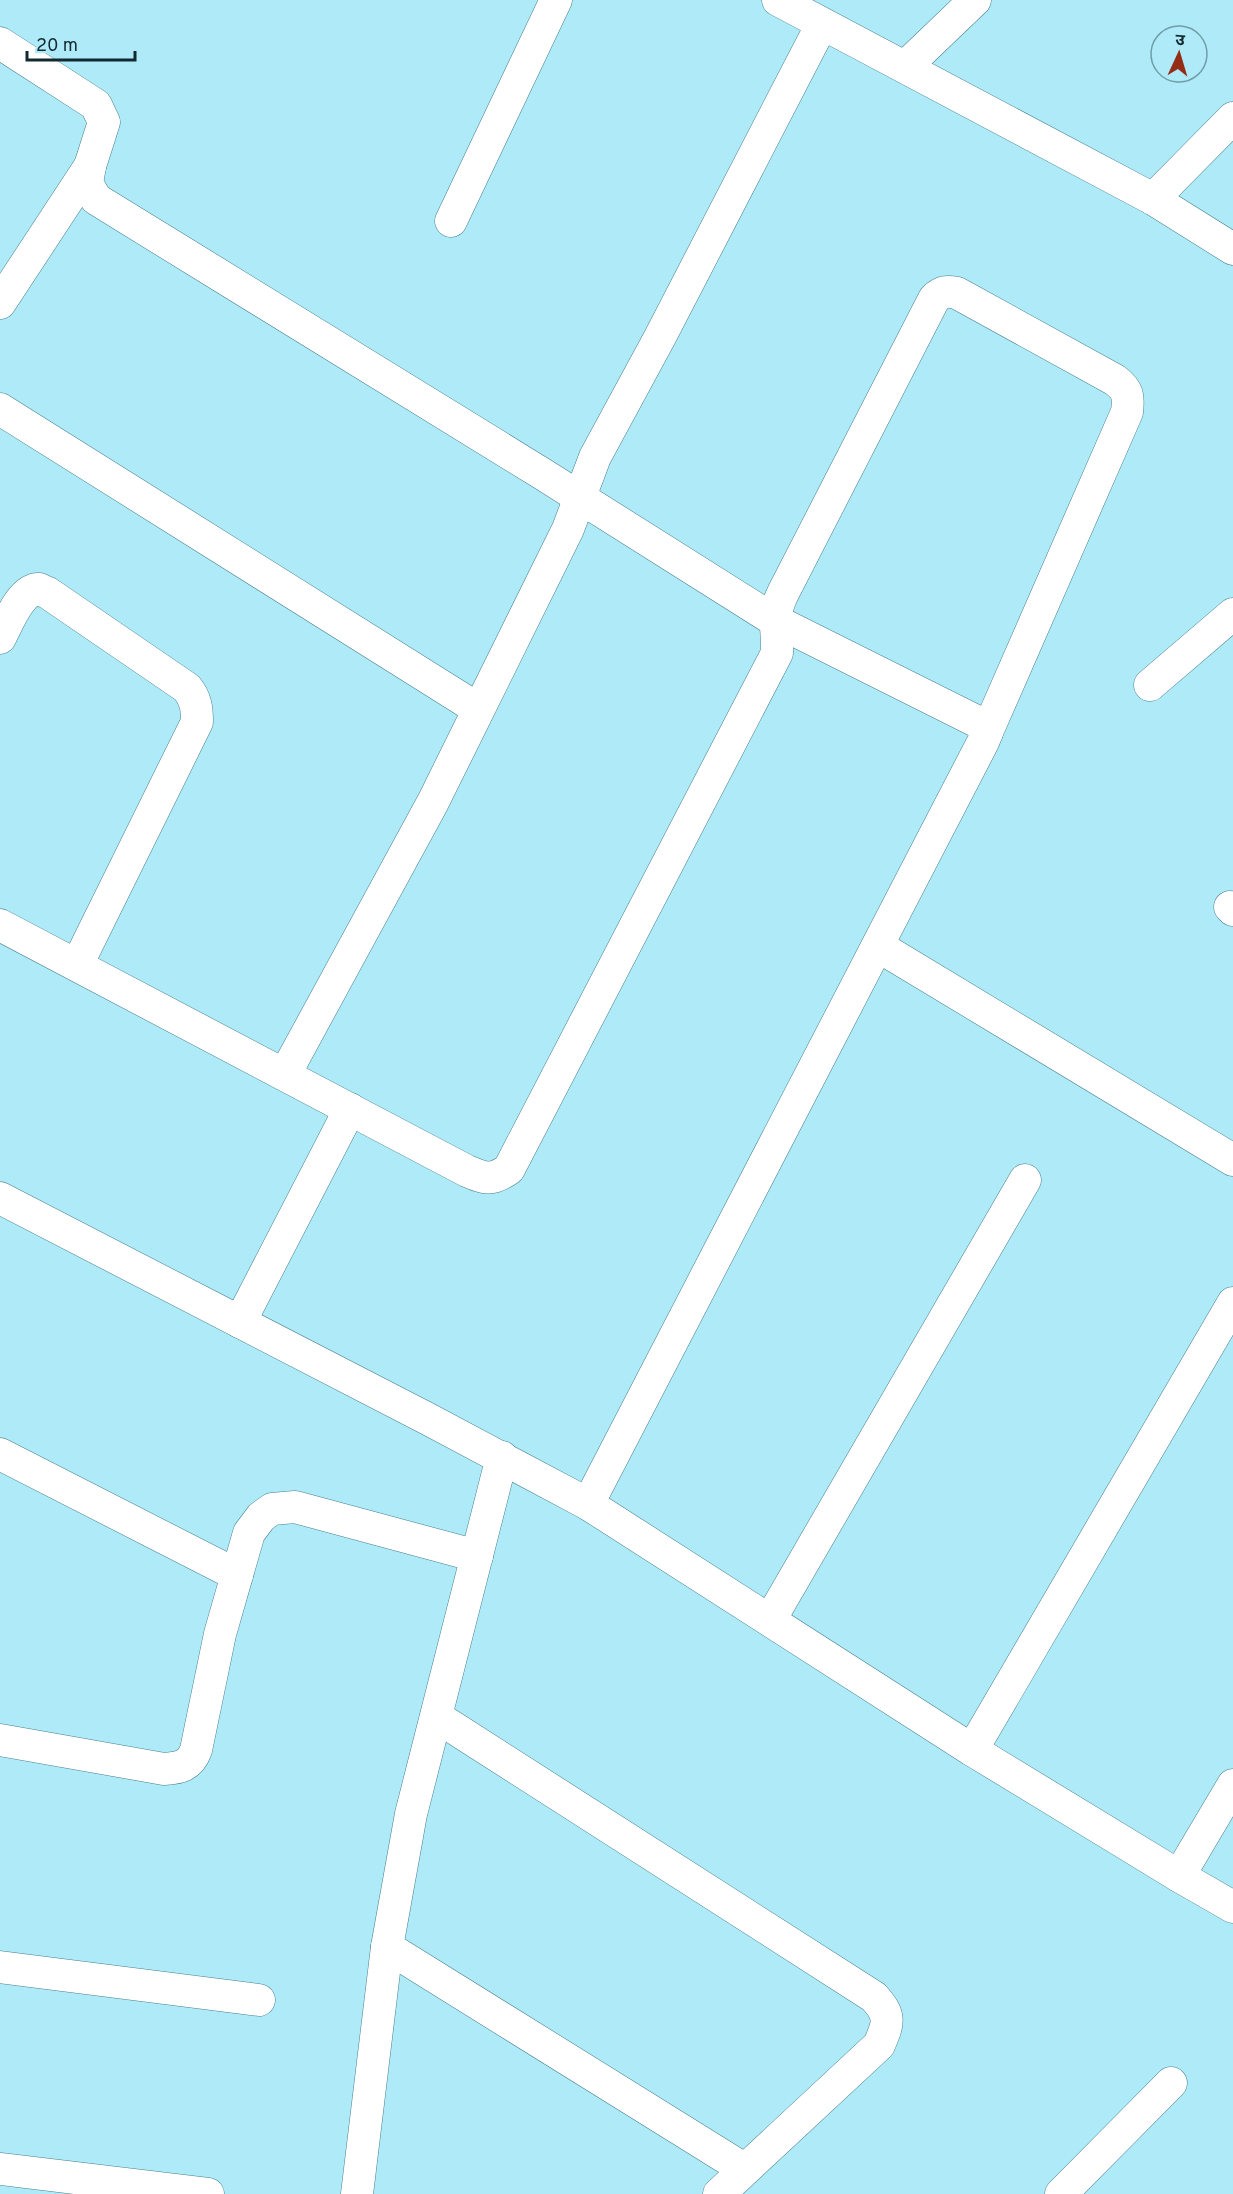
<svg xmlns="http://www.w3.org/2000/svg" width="1233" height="2194" viewBox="0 0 1233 2194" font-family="Overpass,'Noto Sans Devanagari',sans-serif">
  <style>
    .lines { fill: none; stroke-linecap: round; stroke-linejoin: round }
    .street-casing { stroke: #48808d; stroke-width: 33 }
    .street { stroke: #fff; stroke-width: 32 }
  </style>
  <rect width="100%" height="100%" fill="#afeaf8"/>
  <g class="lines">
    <defs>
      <g id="street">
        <path d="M778 0 1153 199 1233 249"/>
        <path d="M0 43 96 105 104 122 90 166 87 183 96 199 541 473 774 620 984 725 987 732 983 742 588 1504"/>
        <path d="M906 66 975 0"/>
        <path d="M1153 199 1233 118"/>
        <path d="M451 221 556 0"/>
        <path d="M0 303 90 166"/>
        <path d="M0 409 478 709"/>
        <path d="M0 638C7 625 21 588 39 589 42 590 45 592 48 593L187 688C196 699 197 709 197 722L77 965"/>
        <path d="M1150 685 1233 614"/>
        <path d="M1230 907 1233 910"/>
        <path d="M0 925 467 1171C486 1179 492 1181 509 1169L777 653C778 628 771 617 783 593L934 299C942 291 947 291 957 293L1115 380C1128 390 1129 396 1127 412L987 732"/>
        <path d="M878 946 1233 1160"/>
        <path d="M285 1074 433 802 568 529 595 457 660 337 822 24"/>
        <path d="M0 1198 428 1419 588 1504 972 1750 1179 1876 1233 1907"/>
        <path d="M240 1322 350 1109"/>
        <path d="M0 1454 237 1575"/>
        <path d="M770 1620 1025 1180"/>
        <path d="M437 1717 874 1997C891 2016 889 2022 879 2045L719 2194"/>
        <path d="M0 1740 164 1769C180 1768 190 1766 196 1750L220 1634 249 1533 261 1517 272 1509 295 1507 477 1556"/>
        <path d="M972 1750 1233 1303"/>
        <path d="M1179 1876 1233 1785"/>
        <path d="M387 1947 744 2169"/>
        <path d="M0 1967 259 2000"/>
        <path d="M0 2169 208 2194"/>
        <path d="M357 2194 387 1947 411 1814 502 1457"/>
        <path d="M1061 2194 1171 2083"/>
      </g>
    </defs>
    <use href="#street" class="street-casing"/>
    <use href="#street" class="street"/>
  </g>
  <g transform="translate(1179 54) rotate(4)"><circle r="28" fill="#afeaf8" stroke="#709da8" stroke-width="1.5"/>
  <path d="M0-4.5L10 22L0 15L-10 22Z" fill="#952c16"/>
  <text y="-9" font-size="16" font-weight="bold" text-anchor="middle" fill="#122a2f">उ</text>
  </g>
  <path d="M27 51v9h108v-9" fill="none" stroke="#122a2f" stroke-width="3"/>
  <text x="36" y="51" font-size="18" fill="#122a2f" stroke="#afeaf8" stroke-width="4.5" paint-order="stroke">20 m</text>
</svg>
